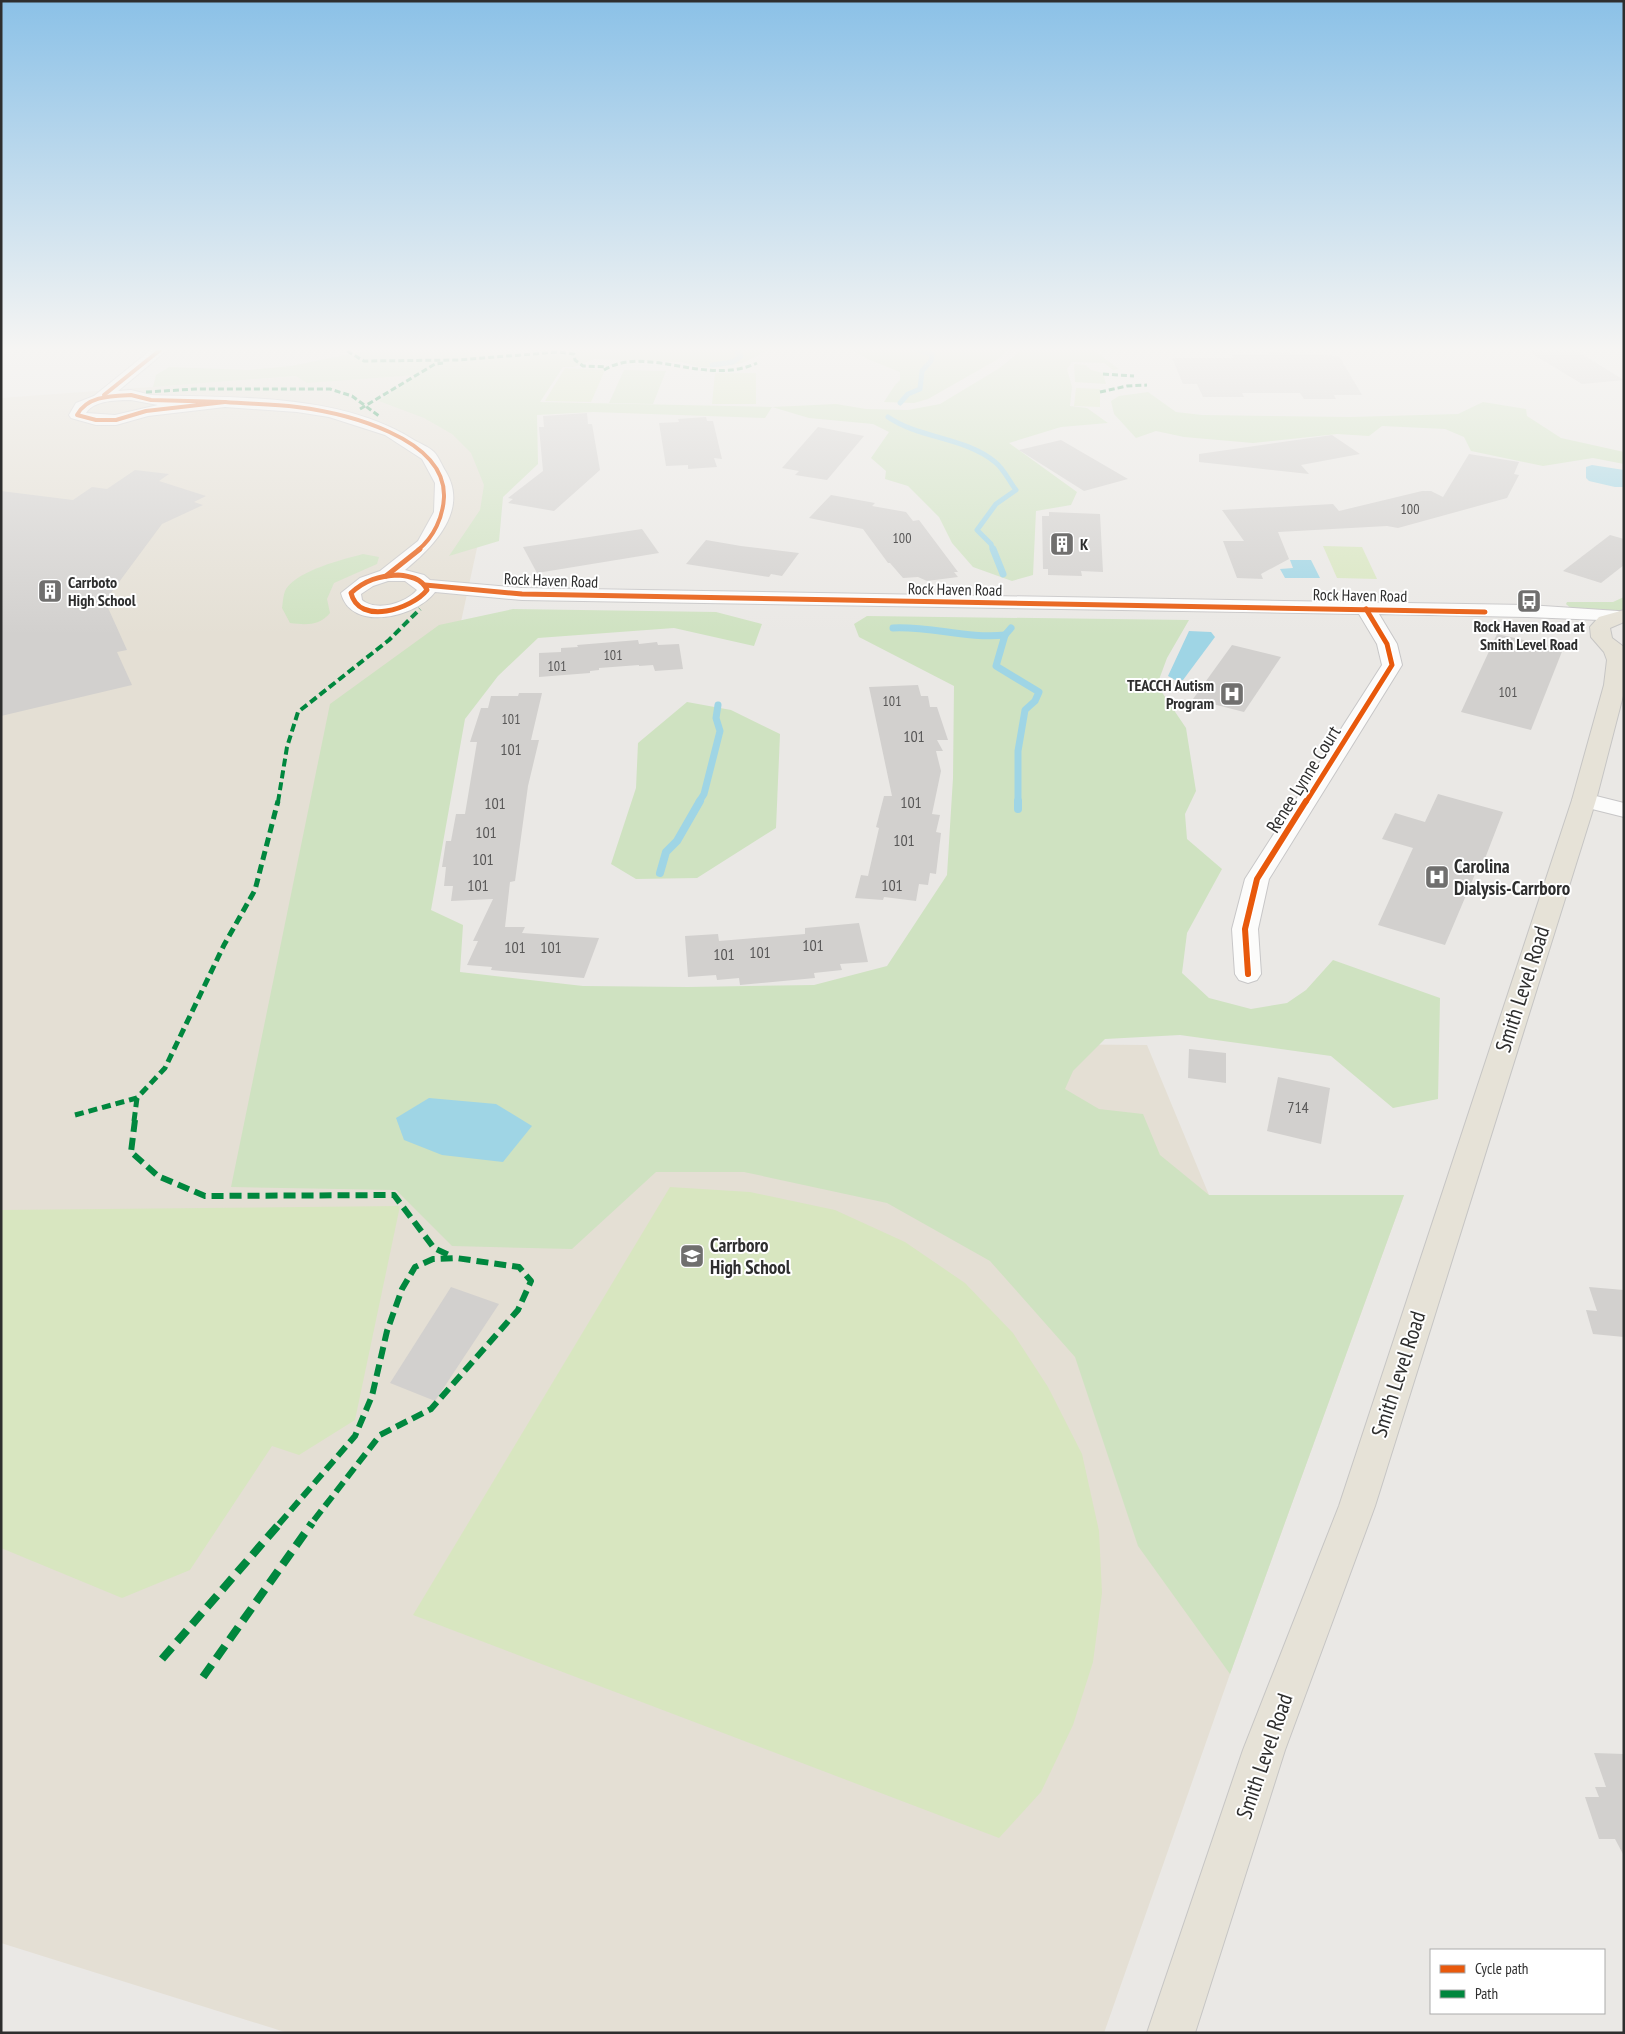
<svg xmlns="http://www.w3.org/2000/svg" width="1625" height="2034" viewBox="0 0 1625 2034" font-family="'PT Sans Narrow',sans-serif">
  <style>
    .education { fill: #e4dfd4 }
    .green { fill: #cfe2c1 }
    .pitch { fill: #d8e6c0 }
    .water { fill: #9fd5e5 }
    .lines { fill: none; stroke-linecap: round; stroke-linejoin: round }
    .stream-far2 { stroke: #9fd5e5; stroke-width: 5 }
    .stream-far1 { stroke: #9fd5e5; stroke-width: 7 }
    .stream { stroke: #9fd5e5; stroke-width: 8 }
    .building { fill: #d2d0ce }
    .minor-casing { stroke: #c7c6c7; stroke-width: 2 }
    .major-casing { stroke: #c6c5c4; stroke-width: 2 }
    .minor { fill: #fcfcfb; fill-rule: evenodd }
    .major { fill: #e6e2d7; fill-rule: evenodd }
    .quiet-far4 { stroke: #00873e; stroke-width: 3; stroke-dasharray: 6 3; stroke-linecap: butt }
    .quiet-far3 { stroke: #00873e; stroke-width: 4; stroke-dasharray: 8 4; stroke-linecap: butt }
    .quiet-far2 { stroke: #00873e; stroke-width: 5; stroke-dasharray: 9 5; stroke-linecap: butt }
    .quiet-far1 { stroke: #00873e; stroke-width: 6; stroke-dasharray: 12 6; stroke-linecap: butt }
    .quiet { stroke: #00873e; stroke-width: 8; stroke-dasharray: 15 8; stroke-linecap: butt }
    .cycleway-far2-casing { stroke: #fff; stroke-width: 5.5 }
    .cycleway-far1-casing { stroke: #fff; stroke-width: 8 }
    .cycleway-casing { stroke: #fff; stroke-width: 9 }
    .cycleway-far2 { stroke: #e8590c; stroke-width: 4 }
    .cycleway-far1 { stroke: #e8590c; stroke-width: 5 }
    .cycleway { stroke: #e8590c; stroke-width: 6 }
    .labels { text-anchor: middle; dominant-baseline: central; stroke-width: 4; stroke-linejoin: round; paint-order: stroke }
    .far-number-label { font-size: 14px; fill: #585757 }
    .far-poi-label { font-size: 16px; font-weight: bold; fill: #2e2e2e; stroke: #fff; text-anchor: start }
    .far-street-label { font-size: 16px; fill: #2e2e2e; stroke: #fff }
    .number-label { font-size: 16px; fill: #585757 }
    .street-label { font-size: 19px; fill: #2e2e2e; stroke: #fff }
    .poi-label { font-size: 19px; font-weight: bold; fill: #2e2e2e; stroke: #fff; text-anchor: start }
    .near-street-label { font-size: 22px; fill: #2e2e2e; stroke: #fff }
  </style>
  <rect width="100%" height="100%" fill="#eae8e5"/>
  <path class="education" d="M518 360 370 1039 1147 1045 1209 1195H1404L1230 1674 1104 2033H288L1 1943V398Z"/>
  <g class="green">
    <path d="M369 350H767L743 363 719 367H699L681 362 594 359 574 367H563L540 402 772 407 836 404 866 409 908 410 940 404 998 369 1022 350H1093L1119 369 1113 370 1104 363 1072 362 1067 369 1072 387 1070 406 1087 408 1108 423 1061 427 1009 443 1077 492 1071 505 1036 511 1033 575 1012 581 973 567 952 543 939 517 908 486 885 479 886 471 871 458 889 432 873 424 809 418 772 407 765 418 593 412 537 415 538 464 503 497 499 541 449 556 480 510 484 485 471 453 452 434 424 418 379 401 416 375 307 383 296 376 153 387 156 375 169 367 249 370 291 366Z"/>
    <path d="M851 350H1008L998 359 928 399 914 403 884 402 895 385 900 380V372L870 360Z"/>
    <path d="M1074 364 1086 365 1091 370 1103 373 1106 384 1075 382Z"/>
    <path d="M624 370 666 371 653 404 609 403Z"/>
    <path d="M1148 392 1176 412 1202 415 1350 417 1458 414 1483 402 1526 409 1527 416 1561 438 1624 452V464L1593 458 1543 466 1471 451 1464 437 1445 429 1382 426 1369 436 1337 434 1253 443 1184 437 1156 431 1136 438 1114 414 1111 401 1119 396Z"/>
    <path d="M363 554 379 557 377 564 334 583 327 599 330 613C319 626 306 625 290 623L282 608C283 603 283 594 286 589 299 570 341 560 363 554Z"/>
    <path d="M1624 597V612L1573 610 1566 604 1567 602H1613Z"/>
    <path d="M513 609 716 612 762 624 754 646 674 628 538 638 498 676 465 719 431 910 463 925 460 972 583 986 688 987 814 985 887 966 947 875 953 778 954 686 859 637 854 624 867 616 1189 620 1167 658 1157 685 1186 728 1196 791 1185 814 1187 839 1222 869 1187 933 1182 973 1209 998 1251 1009 1287 1003 1306 990 1333 960 1440 998 1438 1099 1393 1108 1331 1056 1180 1035 1105 1039 1073 1071 1065 1089 1099 1109 1143 1114 1160 1155 1209 1195H1404L1230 1674 1138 1546 1075 1357 990 1261 887 1203 744 1172H656L572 1249 452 1246 396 1190 231 1187 330 704 439 625Z"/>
    <path d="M687 702 731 710 780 734 776 828 697 878 636 879 611 864 636 788 638 743Z"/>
  </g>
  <g class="pitch">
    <path d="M565 368 605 370 591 402 545 401Z"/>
    <path d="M715 373H756V404H712Z"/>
    <path d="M1076 388 1100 389V407L1074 406Z"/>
    <path d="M1323 546 1362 547 1377 579 1337 578Z"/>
    <path d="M670 1187 750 1192 835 1210 905 1242 965 1283 1013 1333 1048 1387 1082 1454 1099 1531 1102 1593 1093 1662 1073 1725 1041 1792 999 1838 413 1615Z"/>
    <path d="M400 1206 355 1420 299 1455 272 1446 190 1570 122 1598 1 1548V1210Z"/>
  </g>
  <g class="water">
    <path d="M1592 465 1624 470V487H1615L1589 481 1586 478V467Z"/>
    <path d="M1290 560H1311L1320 578H1285L1280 569 1293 568Z"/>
    <path d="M1189 631 1211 632 1215 637 1183 680 1177 681 1168 676Z"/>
    <path d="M429 1098 496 1104 532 1126 503 1162 442 1155 404 1140 396 1118Z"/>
  </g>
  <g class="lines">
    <g class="stream-far2">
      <path d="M712 365 733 362 741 356 737 352 740 350"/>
      <path d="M900 403 908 394 920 389 922 371 931 361 932 354 918 350"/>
      <path d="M888 417C920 439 965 437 995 462 1004 469 1009 481 1016 490L996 504 977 530 991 544 993 550"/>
    </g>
    <g class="stream-far1">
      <path d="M993 549 1003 574"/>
      <path d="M893 628C931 626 967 639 1005 635"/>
      <path d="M1011 628 1005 635 996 666 1039 692 1035 701 1025 710 1018 751V802"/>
      <path d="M699 802 704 794 720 731 716 718 718 705"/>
    </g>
    <g class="stream">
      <path d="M1018 801V809"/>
      <path d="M660 873 666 852 677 841 700 801"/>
    </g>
  </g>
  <g class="building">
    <path d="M1526 350H1575L1624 380 1582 384Z"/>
    <path d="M1267 352 1339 356 1362 395H1334L1336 399H1304L1300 393H1242L1244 397H1203L1197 384H1183L1172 358H1233L1231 354 1259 355 1268 354Z"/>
    <path d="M587 413 588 424H592L600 470 554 511 508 503 513 499 508 498 543 471 539 427H544L543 416Z"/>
    <path d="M706 417 707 421H713L722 459 714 458 717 467 688 469V465L666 466 659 423 679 422 678 419Z"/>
    <path d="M818 427 864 436 827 480 795 475 799 471 782 468Z"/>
    <path d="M1332 435 1360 454 1301 465 1309 474 1199 462V454Z"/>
    <path d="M1061 440 1128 479 1084 491 1019 450Z"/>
    <path d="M1469 454 1519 462 1514 474 1519 475 1507 498 1398 528 1387 526 1278 532 1289 559 1261 574 1263 579 1237 578 1223 541H1244L1222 510 1333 504 1339 511 1422 491H1431L1443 497Z"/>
    <path d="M135 470 169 474 159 481 206 496 194 502 203 505 162 524 105 601 127 650 117 652 132 685 1 716V491L73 500 92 487 107 489Z"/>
    <path d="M831 495 875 503 872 506 906 512 913 521 919 520 958 572H954L958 577 927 581 918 577 903 578 890 563H888L863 529 809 518Z"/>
    <path d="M1049 512 1100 514 1103 572 1081 571 1082 576 1048 575V569H1043L1042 516H1049Z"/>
    <path d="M642 529 659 553 537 573 523 547Z"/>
    <path d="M1610 535 1624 539V565L1601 583 1563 571Z"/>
    <path d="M706 540 741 546 799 553 782 576 771 574 769 577 686 564Z"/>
    <path d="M1497 634 1563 649 1531 730 1461 712Z"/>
    <path d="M638 640 639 644 657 642 658 645 679 644 683 669 655 671 653 665 639 666V665L599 668V670L590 671V673L539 677V653L561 652V648L578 647 577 645Z"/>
    <path d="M1232 645 1281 657 1244 712 1193 699Z"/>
    <path d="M918 685 921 696H928L930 707H937L948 740H937L943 751H936L941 771 932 814 940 815 936 832 941 833 936 874 930 873 928 885 919 884 916 901 884 897 883 900 855 898 861 875 868 876 879 828 876 827 884 796H892L869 687Z"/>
    <path d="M519 693H542L531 740H539L528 786 515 881 510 882 505 927H525L522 933 599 938 584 978 491 970 492 967 467 965 478 941H473L493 899 451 901 453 886H444L446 867H442L446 841H451L456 814H465L477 742H470L481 708H488L491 696H518Z"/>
    <path d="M1438 794 1503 812 1484 861 1481 860 1445 945 1378 925 1413 848 1382 839 1395 813 1425 822Z"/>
    <path d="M859 923 868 962 840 964 842 970 814 973 815 978 740 985 739 978 717 980 716 975 688 977 685 936 718 934 719 941 805 934V928Z"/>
    <path d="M1189 1049 1226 1053V1083L1188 1078Z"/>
    <path d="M1278 1077 1330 1088 1321 1144 1267 1131Z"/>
    <path d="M451 1287 499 1304 435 1401 390 1383Z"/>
    <path d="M1589 1287 1624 1290V1337L1593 1334 1586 1310 1597 1311Z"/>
    <path d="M1594 1753 1624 1754V1856L1615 1839H1599L1585 1797H1599L1595 1787H1606Z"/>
  </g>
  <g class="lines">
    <defs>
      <g id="minor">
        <path d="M151 350H167L118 391 131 390 151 395C235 398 341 393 414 440 421 444 429 447 434 452 439 457 442 466 446 472 469 511 433 547 405 570L424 575 430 580 522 588 1528 605 1618 611 1624 613V621L1528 617 1379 614 1397 644 1402 665 1269 879 1258 929 1261 974 1257 980 1248 983 1239 980 1235 974 1232 929 1245 879 1382 665 1377 644 1359 614 522 600 435 592C417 617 351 633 341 593L360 578 380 571 418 541 434 512 435 483 422 459 385 435 329 417 297 412 225 407 148 416 116 425H96L71 418 69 415 76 403 94 396ZM131 400 158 405 115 415 86 413C94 400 118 400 131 400ZM388 581H405L417 590C406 603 377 612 362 600L361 594 373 586Z"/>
        <path d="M1584 793 1624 803V817L1576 805 1572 800 1576 795Z"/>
      </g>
      <path id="major" d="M1624 610V622L1610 628 1612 638 1624 647V692L1596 800 1375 1506 1285 1750 1195 2033H1147L1243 1750 1339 1506 1572 800 1604 685 1607 660 1604 652 1591 637 1590 627 1599 617Z"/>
    </defs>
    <use href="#minor" class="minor-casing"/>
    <use href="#major" class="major-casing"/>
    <use href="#minor" class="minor"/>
    <use href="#major" class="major"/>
    <g class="quiet-far4">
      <path d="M347 351 364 361 457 360 558 352 574 354 575 360 583 366 607 367"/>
      <path d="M604 370C646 344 706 387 757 363"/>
      <path d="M1103 374 1134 376"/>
      <path d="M146 392 196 389H330L352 396 379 416"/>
      <path d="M1100 392 1127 386 1147 385"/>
      <path d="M360 409 435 364 443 363"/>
    </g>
    <path class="quiet-far3" d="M278 802 287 747 298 712 389 640 420 609"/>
    <g class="quiet-far2">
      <path d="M75 1115 137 1098 165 1068 224 945 255 890 278 801"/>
      <path d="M134 1121 137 1098"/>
    </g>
    <g class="quiet-far1">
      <path d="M135 1120 131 1152 158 1176 205 1196 394 1195 434 1248 453 1257"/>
      <path d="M279 1524 355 1436 372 1396 387 1331 402 1289 415 1267 433 1259 456 1258 519 1267 531 1281 518 1310 431 1409 380 1435 311 1524"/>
    </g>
    <g class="quiet">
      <path d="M162 1659 280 1523"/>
      <path d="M203 1677 312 1523"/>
    </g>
    <defs>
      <g id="cycleway-far2">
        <path d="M104 395 160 350"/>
        <path d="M131 395 151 400 225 402 146 411 116 420H96L77 415C87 396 111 396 131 395Z"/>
        <path d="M225 402C249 404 273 404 297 407 344 413 446 437 444 497 443 517 434 537 418 550"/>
      </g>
      <g id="cycleway-far1">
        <path d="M398 575C409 576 422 578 427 590 412 609 359 626 351 593 365 580 379 576 398 575Z"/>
        <path d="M386 576 420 549"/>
        <path d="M425 585 522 594 1485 612"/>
        <path d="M1306 802 1392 665 1387 644 1366 609"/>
      </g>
      <path id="cycleway" d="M1248 974 1245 929 1257 879 1306 801"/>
    </defs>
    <use href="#cycleway-far2" class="cycleway-far2-casing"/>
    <use href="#cycleway-far1" class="cycleway-far1-casing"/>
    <use href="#cycleway" class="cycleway-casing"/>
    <use href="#cycleway-far2" class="cycleway-far2"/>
    <use href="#cycleway-far1" class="cycleway-far1"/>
    <use href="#cycleway" class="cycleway"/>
  </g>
  <linearGradient id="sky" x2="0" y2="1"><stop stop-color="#8bc1e7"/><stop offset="0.55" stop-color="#f6f5f3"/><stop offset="1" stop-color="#f6f5f3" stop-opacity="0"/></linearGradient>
  <rect width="1625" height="635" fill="url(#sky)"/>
  <defs>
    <symbol id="building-square" viewBox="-11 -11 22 22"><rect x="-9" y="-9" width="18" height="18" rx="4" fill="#706f6e" stroke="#fff"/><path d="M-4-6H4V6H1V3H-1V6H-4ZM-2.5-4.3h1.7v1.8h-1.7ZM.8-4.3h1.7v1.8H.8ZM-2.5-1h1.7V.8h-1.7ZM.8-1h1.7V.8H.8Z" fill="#fff"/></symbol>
    <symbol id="bus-square" viewBox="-11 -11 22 22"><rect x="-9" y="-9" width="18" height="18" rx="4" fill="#706f6e" stroke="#fff"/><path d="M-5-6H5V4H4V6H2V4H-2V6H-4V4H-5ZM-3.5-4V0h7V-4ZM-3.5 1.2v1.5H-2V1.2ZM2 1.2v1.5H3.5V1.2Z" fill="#fff"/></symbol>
    <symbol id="hospital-square" viewBox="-11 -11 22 22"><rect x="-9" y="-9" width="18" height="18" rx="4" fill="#706f6e" stroke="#fff"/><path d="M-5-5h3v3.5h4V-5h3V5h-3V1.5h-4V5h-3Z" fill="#fff"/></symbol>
    <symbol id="school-square" viewBox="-11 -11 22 22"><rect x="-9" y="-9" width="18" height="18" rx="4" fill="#706f6e" stroke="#fff"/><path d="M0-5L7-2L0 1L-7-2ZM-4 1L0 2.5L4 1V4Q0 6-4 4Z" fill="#fff"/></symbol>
  </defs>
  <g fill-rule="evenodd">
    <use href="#building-square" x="1048" y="530" width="28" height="28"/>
    <use href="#building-square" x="36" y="577" width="28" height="28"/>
    <use href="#bus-square" x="1515" y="587" width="28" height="28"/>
    <use href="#hospital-square" x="1218" y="680" width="28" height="28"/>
    <use href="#hospital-square" x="1423" y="863" width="28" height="28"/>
    <use href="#school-square" x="678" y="1242" width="28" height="28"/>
  </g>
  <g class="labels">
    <g class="far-number-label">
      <text x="1410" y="509">100</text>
      <text x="902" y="538">100</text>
      <text x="613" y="655">101</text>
      <text x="557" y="666">101</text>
      <text x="1508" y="692">101</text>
      <text x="892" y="701">101</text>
      <text x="511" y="719">101</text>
    </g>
    <g class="far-poi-label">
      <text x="1080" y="544">K</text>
      <text x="68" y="582">Carrboto<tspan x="68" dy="18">High School</tspan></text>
      <text x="1529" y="626" text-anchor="middle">Rock Haven Road at<tspan x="1529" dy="18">Smith Level Road</tspan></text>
      <text x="1214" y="685" text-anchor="end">TEACCH Autism<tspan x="1214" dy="18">Program</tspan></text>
    </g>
    <g class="far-street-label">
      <text transform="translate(551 580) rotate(2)">Rock Haven Road</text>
      <text transform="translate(955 589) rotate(1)">Rock Haven Road</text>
      <text transform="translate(1360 595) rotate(1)">Rock Haven Road</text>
    </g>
    <g class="number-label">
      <text x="914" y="736">101</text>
      <text x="511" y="749">101</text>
      <text x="911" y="802">101</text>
      <text x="495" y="803">101</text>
      <text x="486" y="832">101</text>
      <text x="904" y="840">101</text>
      <text x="483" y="859">101</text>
      <text x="478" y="885">101</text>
      <text x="892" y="885">101</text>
      <text x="813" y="945">101</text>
      <text x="515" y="947">101</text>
      <text x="551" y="947">101</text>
      <text x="760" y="952">101</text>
      <text x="724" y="954">101</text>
      <text x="1298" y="1107">714</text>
    </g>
    <g class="street-label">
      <text transform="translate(1303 779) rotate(-58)">Renee Lynne Court</text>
    </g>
    <g class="poi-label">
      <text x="1454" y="866">Carolina<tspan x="1454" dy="22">Dialysis-Carrboro</tspan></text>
      <text x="710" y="1245">Carrboro<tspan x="710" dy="22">High School</tspan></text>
    </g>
    <g class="near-street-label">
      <text transform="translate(1522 989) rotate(-72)">Smith Level Road</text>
      <text transform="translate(1398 1374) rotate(-72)">Smith Level Road</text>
      <text transform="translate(1264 1756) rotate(-71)">Smith Level Road</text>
    </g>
  </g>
  <rect width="1625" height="2034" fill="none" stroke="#2e2e2e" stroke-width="5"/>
  <rect x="1430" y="1949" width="175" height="65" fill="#ffffff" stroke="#ababab"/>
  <rect x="1440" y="1965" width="25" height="8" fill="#e8590c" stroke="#ababab"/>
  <text x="1475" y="1974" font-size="15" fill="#2e2e2e">Cycle path</text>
  <rect x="1440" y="1990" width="25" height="8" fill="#00873e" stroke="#ababab"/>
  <text x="1475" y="1999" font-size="15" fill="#2e2e2e">Path</text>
</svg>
